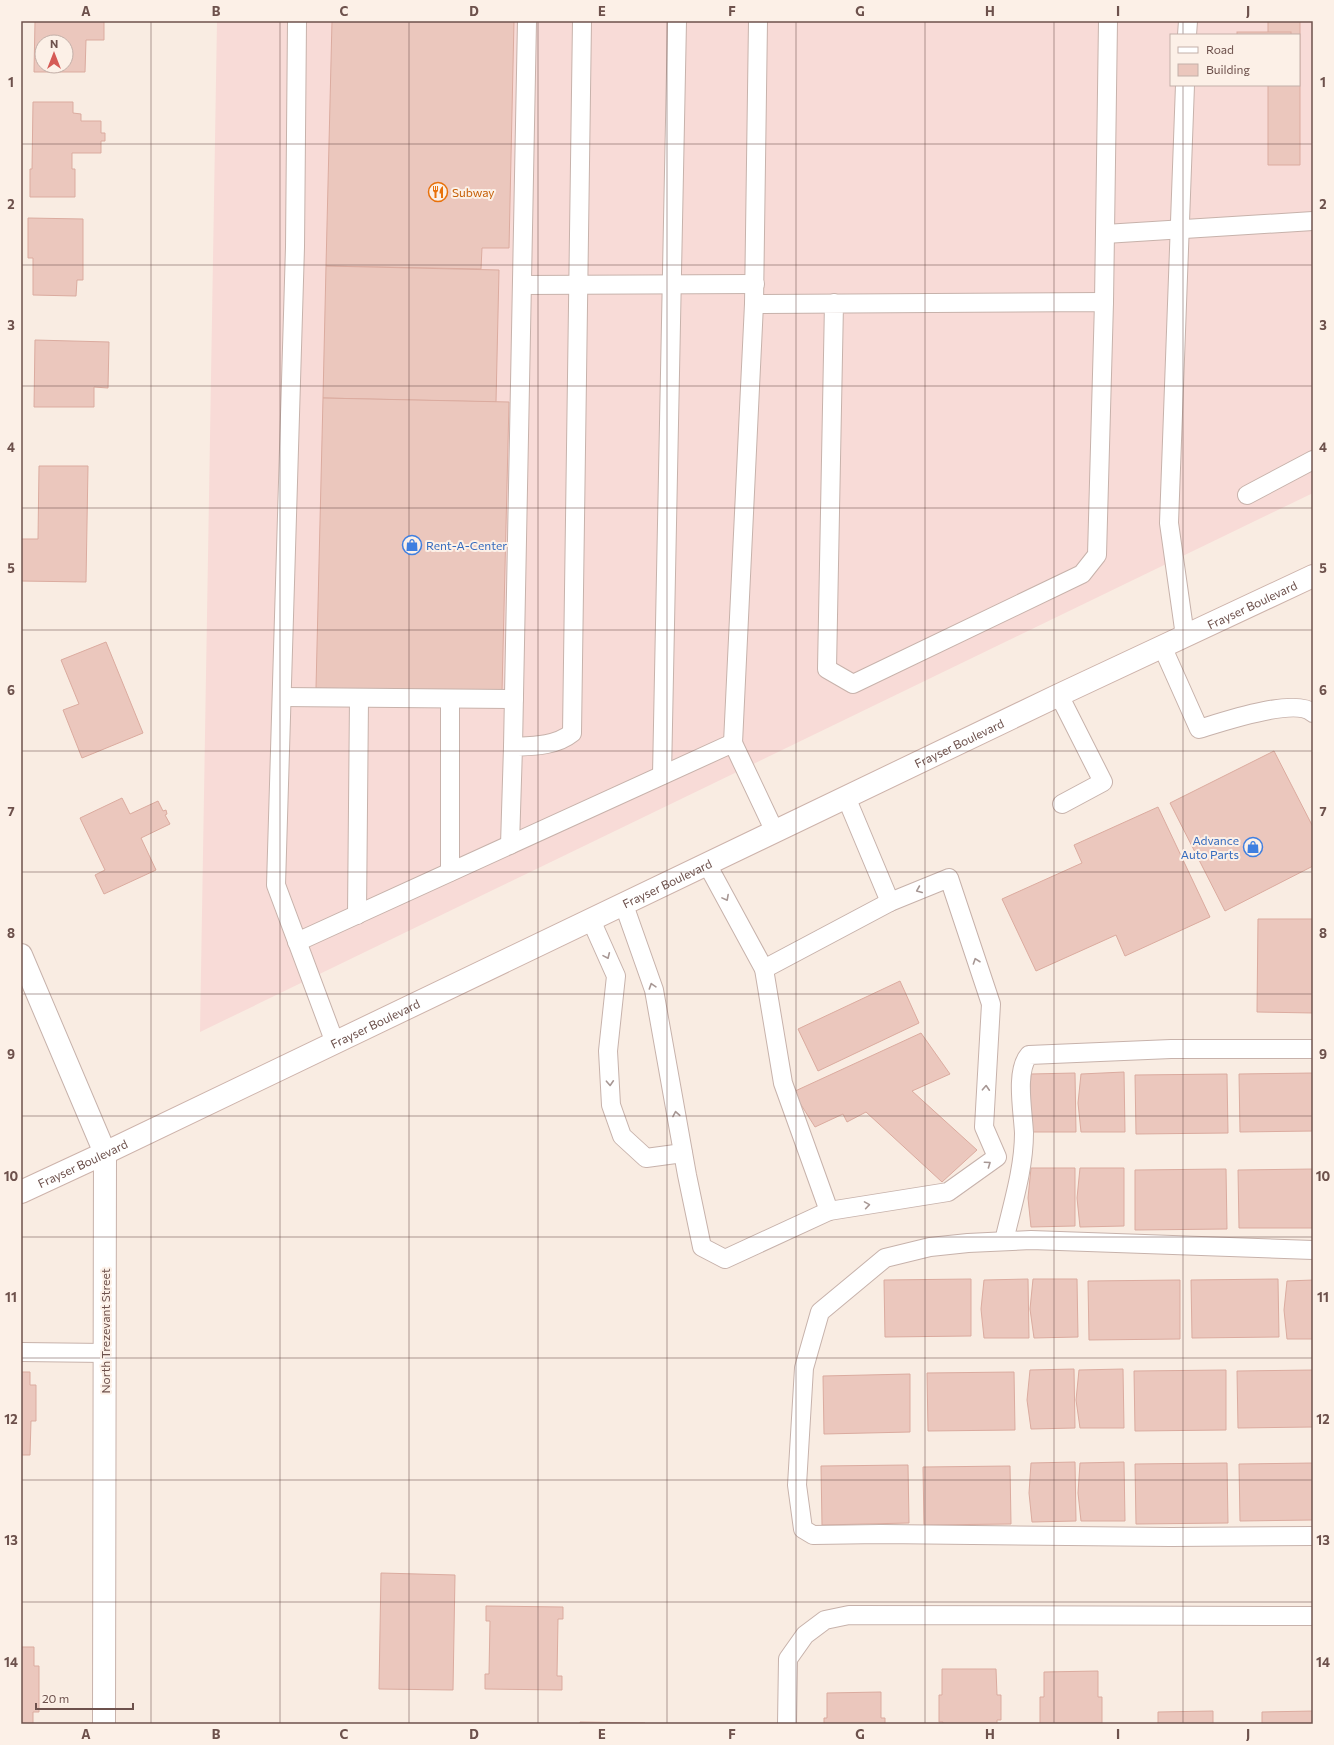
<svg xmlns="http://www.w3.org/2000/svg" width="1334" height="1745" viewBox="0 0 1334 1745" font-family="Commissioner,sans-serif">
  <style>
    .commercial { fill: #f8dbd7; fill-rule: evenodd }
    .building { fill: #ebc7bd; stroke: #dbab9f; fill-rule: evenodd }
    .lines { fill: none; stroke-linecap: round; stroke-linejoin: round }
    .lane-casing { stroke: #c7b2ab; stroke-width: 20 }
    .street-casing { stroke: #c7b2ab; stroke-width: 24 }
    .secondary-casing { stroke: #cdb3ab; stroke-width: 24 }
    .lane { stroke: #fff; stroke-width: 18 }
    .street { stroke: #fff; stroke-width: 22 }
    .secondary { stroke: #fff; stroke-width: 22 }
    .oneway { stroke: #a79794 }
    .grid { fill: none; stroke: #6d514c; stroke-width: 1; stroke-opacity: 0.55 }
    .labels { text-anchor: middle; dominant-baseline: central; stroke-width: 4; stroke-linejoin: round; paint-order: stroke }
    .food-label { font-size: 12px; fill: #c56008; stroke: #fcf0e7; text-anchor: start }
    .shop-label { font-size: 12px; fill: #366cbe; stroke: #fcf0e7; text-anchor: start }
    .street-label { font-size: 12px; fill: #6d514c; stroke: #fcf0e7 }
    .neatline { fill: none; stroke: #6d514c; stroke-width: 1.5 }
    .grid-label { font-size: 13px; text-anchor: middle; font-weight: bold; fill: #6d514c }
  </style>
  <rect width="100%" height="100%" fill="#f9ece2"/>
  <path class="commercial" d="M217 21H1313V493L200 1032ZM1171 35H1299V85H1171Z"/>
  <g class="building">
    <path d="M35 21H104V40H86L85 72H34ZM42 42H66V66H42Z"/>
    <path d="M332 21H514L509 248H482L481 269 326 266Z"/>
    <path d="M1268 21H1300V165H1268V85H1299V35H1268Z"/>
    <rect x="1237" y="32" width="54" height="3"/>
    <path d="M33 102H73V113L81 114V121H101V133H105V141H101V153H72V169H75V197H30V169H32Z"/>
    <path d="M28 218 83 219V280H77L76 296 33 295V258H28Z"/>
    <path d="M326 266 499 270 496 402 323 398Z"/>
    <path d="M35 340 109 342 108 388 94 387V407H34Z"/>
    <path d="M323 398 509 402 502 692 316 688Z"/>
    <path d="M39 466H88L86 582 21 581V539H38Z"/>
    <path d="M106 642 143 733 82 758 63 710 79 704 61 660Z"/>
    <path d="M1274 751 1313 827V866L1225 911 1170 803Z"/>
    <path d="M122 798 130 814 158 801 163 811 166 810 167 814 165 815 170 824 141 838 156 870 104 894 95 875 105 870 80 818Z"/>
    <path d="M1158 807 1210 917 1125 956 1116 935 1036 971 1002 899 1082 863 1074 845Z"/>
    <path d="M1258 919H1313V1013L1257 1012Z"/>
    <path d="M900 981 919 1023 818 1071 798 1029Z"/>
    <path d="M921 1033 950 1074 912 1091 977 1150 942 1182 866 1112 847 1122 843 1114 815 1127 793 1092Z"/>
    <path d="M1124 1072 1125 1132H1081L1078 1103 1081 1074Z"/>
    <path d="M1075 1073 1076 1132H1032L1029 1103 1031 1074Z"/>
    <path d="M1313 1073V1131L1240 1132 1239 1074Z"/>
    <path d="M1227 1074 1228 1133 1136 1134 1135 1075Z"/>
    <path d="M1031 1168H1075V1226L1031 1227 1028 1198Z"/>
    <path d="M1080 1168H1124V1226L1080 1227 1077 1198Z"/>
    <path d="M1226 1169 1227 1229 1135 1230V1170Z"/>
    <path d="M1313 1169V1228H1239L1238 1170Z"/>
    <path d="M971 1279V1336L885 1337 884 1280Z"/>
    <path d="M1028 1279 1029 1338H984L981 1309 984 1280Z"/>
    <path d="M1033 1279H1077L1078 1337 1034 1338 1030 1309Z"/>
    <path d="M1278 1279 1279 1337 1192 1338 1191 1280Z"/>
    <path d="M1180 1280V1339L1089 1340 1088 1281Z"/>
    <path d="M1313 1280V1339H1287L1284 1310 1287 1281Z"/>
    <path d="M1074 1369 1075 1428 1031 1429 1027 1400 1030 1370Z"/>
    <path d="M1123 1369 1124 1428H1080L1076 1400 1079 1370Z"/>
    <path d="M1226 1370V1430L1135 1431 1134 1371Z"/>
    <path d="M1313 1370V1427L1238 1428 1237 1371Z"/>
    <path d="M21 1372H30V1385H36V1421H31L30 1455H21Z"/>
    <path d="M1014 1372 1015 1430 928 1431 927 1373Z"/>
    <path d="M910 1374V1432L824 1434 823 1376Z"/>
    <path d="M1075 1462 1076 1521 1032 1522 1029 1493 1031 1463Z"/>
    <path d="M1124 1462 1125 1521H1081L1078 1493 1080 1463Z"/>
    <path d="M1227 1463 1228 1523 1136 1524 1135 1464Z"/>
    <path d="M1313 1463V1520L1240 1521 1239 1464Z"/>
    <path d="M908 1465 909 1523 822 1525 821 1466Z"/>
    <path d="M1010 1466 1011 1524 924 1525 923 1467Z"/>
    <path d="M381 1573 455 1575 453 1690 379 1689Z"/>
    <path d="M486 1606 563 1607V1619H558L557 1676H562V1690L485 1689V1674H489L490 1621H486Z"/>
    <path d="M21 1647H34V1666H39V1712H33V1724H21Z"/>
    <path d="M942 1669H996L997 1695H1001V1720H997V1724H943V1722H939V1695H942Z"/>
    <path d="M1098 1671V1697H1102V1723L1040 1724V1697H1044V1672Z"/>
    <path d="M881 1692V1718H885V1724H824V1718H827V1693Z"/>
    <path d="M1213 1711V1724H1158V1712Z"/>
    <path d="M1313 1711V1724H1262V1712Z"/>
    <path d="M580 1722 645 1723V1724H580Z"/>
  </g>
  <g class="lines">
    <defs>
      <g id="lane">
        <path d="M297 21 295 247 276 885 335 1043"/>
        <path d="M1187 35 1188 21"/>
        <path d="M1105 234 1313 221"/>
        <path d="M522 285 755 284"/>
        <path d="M1104 302 1108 21"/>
        <path d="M754 304 758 21"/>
        <path d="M1247 495 1313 460"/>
        <path d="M1185 636 1169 523 1185 85"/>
        <path d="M1162 646 1199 729C1222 722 1295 697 1313 713"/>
        <path d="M1059 695 1103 782 1062 804"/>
        <path d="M282 697 514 699"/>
        <path d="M733 743 754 304C871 303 988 303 1104 302L1097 555 1082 574 853 684 827 669 834 303"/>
        <path d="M513 747 527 21"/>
        <path d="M662 775 677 21"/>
        <path d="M846 797 890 902"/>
        <path d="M510 845 513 747C533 746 556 746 572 733L582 21"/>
        <path d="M707 864 764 969 783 1083 829 1211"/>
        <path d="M450 872V699"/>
        <path d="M624 905 654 990 687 1175 702 1247 725 1259 829 1211 948 1192 997 1157 984 1127 991 1004 949 878 890 902 764 969"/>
        <path d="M357 915 359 698"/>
        <path d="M591 920 616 976 608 1051 611 1105 622 1136 646 1158 683 1153"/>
        <path d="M297 942 733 743 775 832"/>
        <path d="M1004 1241C1012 1206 1024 1169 1024 1133 1023 1111 1015 1071 1029 1055L1171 1049H1313"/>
        <path d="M1313 1250 1031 1240 968 1243 930 1247 885 1258 820 1312 804 1368 797 1485 803 1529 813 1535 881 1534 1171 1537 1313 1536"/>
        <path d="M21 1352 105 1353"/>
        <path d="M787 1724 788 1659 805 1635 825 1620 849 1615 1313 1616"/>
      </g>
      <path id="street" d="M21 955 105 1153 104 1724"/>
      <g id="secondary">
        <path id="s1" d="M21 1192 105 1153 1059 695 1313 576"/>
      </g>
    </defs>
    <use href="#lane" class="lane-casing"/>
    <use href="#street" class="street-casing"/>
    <use href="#secondary" class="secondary-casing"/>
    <use href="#lane" class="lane"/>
    <use href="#street" class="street"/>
    <use href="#secondary" class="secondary"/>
  </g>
  <defs><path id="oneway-chevron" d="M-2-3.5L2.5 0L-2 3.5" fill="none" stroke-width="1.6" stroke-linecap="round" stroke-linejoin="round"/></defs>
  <g class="oneway">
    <use href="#oneway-chevron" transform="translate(919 890) rotate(157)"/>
    <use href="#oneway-chevron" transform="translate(726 898) rotate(62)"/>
    <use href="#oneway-chevron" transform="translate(607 956) rotate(66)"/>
    <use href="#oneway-chevron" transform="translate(976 961) rotate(-109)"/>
    <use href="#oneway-chevron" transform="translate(652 986) rotate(-108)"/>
    <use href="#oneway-chevron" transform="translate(610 1083) rotate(87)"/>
    <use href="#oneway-chevron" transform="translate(986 1088) rotate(-87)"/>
    <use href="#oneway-chevron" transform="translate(676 1114) rotate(-100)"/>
    <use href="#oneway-chevron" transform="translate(988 1164) rotate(-35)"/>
    <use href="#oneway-chevron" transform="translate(867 1205) rotate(-9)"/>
  </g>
  <path class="grid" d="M151 21V1724M280 21V1724M409 21V1724M538 21V1724M667 21V1724M796 21V1724M925 21V1724M1054 21V1724M1183 21V35M1183 85V1724M21 144H1313M21 265H1313M21 386H1313M21 508H1313M21 630H1313M21 751H1313M21 872H1313M21 994H1313M21 1116H1313M21 1237H1313M21 1358H1313M21 1480H1313M21 1602H1313"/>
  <defs>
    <symbol id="restaurant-ring" viewBox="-11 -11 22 22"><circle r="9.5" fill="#fcf0e7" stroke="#e8710a" stroke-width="1.5"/><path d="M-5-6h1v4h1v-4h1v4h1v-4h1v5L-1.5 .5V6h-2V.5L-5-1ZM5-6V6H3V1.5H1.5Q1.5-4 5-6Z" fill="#e8710a"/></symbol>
    <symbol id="shop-ring" viewBox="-11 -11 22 22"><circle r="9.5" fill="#fcf0e7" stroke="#3f7fe0" stroke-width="1.5"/><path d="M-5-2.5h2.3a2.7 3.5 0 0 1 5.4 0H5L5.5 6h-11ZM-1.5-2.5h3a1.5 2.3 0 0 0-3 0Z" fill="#3f7fe0"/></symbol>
  </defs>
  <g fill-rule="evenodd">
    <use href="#restaurant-ring" x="427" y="181" width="22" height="22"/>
    <use href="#shop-ring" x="401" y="534" width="22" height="22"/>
    <use href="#shop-ring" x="1242" y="836" width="22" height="22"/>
  </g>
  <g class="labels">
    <g class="food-label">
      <text x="452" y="192">Subway</text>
    </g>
    <g class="shop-label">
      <text x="426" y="545">Rent-A-Center</text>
      <text x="1239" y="840" text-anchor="end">Advance<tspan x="1239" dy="14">Auto Parts</tspan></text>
    </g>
    <g class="street-label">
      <text stroke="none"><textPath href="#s1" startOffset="1364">Frayser Boulevard</textPath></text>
      <text stroke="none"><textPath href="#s1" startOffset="1040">Frayser Boulevard</textPath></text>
      <text stroke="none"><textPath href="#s1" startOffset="716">Frayser Boulevard</textPath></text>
      <text stroke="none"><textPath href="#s1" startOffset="392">Frayser Boulevard</textPath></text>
      <text stroke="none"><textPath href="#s1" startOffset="68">Frayser Boulevard</textPath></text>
      <text transform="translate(105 1331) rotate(-90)">North Trezevant Street</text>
    </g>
  </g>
  <rect width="1334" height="1745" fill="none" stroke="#fcf0e7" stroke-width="44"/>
  <rect x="1170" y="34" width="130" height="52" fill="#fcf0e7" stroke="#c3b0a9"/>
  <rect x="1178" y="47" width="20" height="6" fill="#ffffff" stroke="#c3b0a9"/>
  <text x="1206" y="54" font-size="12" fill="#6d514c">Road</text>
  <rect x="1178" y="64" width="20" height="12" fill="#ebc7bd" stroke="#c3b0a9"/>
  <text x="1206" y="74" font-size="12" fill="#6d514c">Building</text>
  <g transform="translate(54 54)"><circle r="19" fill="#fcf0e7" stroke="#c3b0a9"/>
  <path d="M0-3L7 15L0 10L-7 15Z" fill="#d55a55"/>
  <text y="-6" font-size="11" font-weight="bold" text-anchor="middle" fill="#6d514c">N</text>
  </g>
  <path d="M36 1703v6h97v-6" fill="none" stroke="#6d514c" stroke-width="2"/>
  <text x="42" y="1703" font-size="12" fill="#6d514c" stroke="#fcf0e7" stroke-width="3" paint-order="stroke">20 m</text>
  <rect x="22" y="22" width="1290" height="1701" class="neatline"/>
  <g class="grid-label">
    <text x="86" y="16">A</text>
    <text x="216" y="16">B</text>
    <text x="344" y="16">C</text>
    <text x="474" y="16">D</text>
    <text x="602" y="16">E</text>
    <text x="732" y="16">F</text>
    <text x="860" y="16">G</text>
    <text x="990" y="16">H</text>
    <text x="1118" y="16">I</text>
    <text x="1248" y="16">J</text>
    <text x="11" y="87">1</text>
    <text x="1323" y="87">1</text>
    <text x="11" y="209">2</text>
    <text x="1323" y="209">2</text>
    <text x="11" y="330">3</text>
    <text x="1323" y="330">3</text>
    <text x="11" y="452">4</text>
    <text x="1323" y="452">4</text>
    <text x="11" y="573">5</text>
    <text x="1323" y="573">5</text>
    <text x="11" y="695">6</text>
    <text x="1323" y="695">6</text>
    <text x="11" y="816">7</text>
    <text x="1323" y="816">7</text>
    <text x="11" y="938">8</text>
    <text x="1323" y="938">8</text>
    <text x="11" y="1059">9</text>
    <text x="1323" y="1059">9</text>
    <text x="11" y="1181">10</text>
    <text x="1323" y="1181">10</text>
    <text x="11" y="1302">11</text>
    <text x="1323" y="1302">11</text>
    <text x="11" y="1424">12</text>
    <text x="1323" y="1424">12</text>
    <text x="11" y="1545">13</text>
    <text x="1323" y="1545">13</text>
    <text x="11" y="1667">14</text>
    <text x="1323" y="1667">14</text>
    <text x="86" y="1739">A</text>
    <text x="216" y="1739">B</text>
    <text x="344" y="1739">C</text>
    <text x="474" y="1739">D</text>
    <text x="602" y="1739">E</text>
    <text x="732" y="1739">F</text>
    <text x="860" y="1739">G</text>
    <text x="990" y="1739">H</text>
    <text x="1118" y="1739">I</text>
    <text x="1248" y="1739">J</text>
  </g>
</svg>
